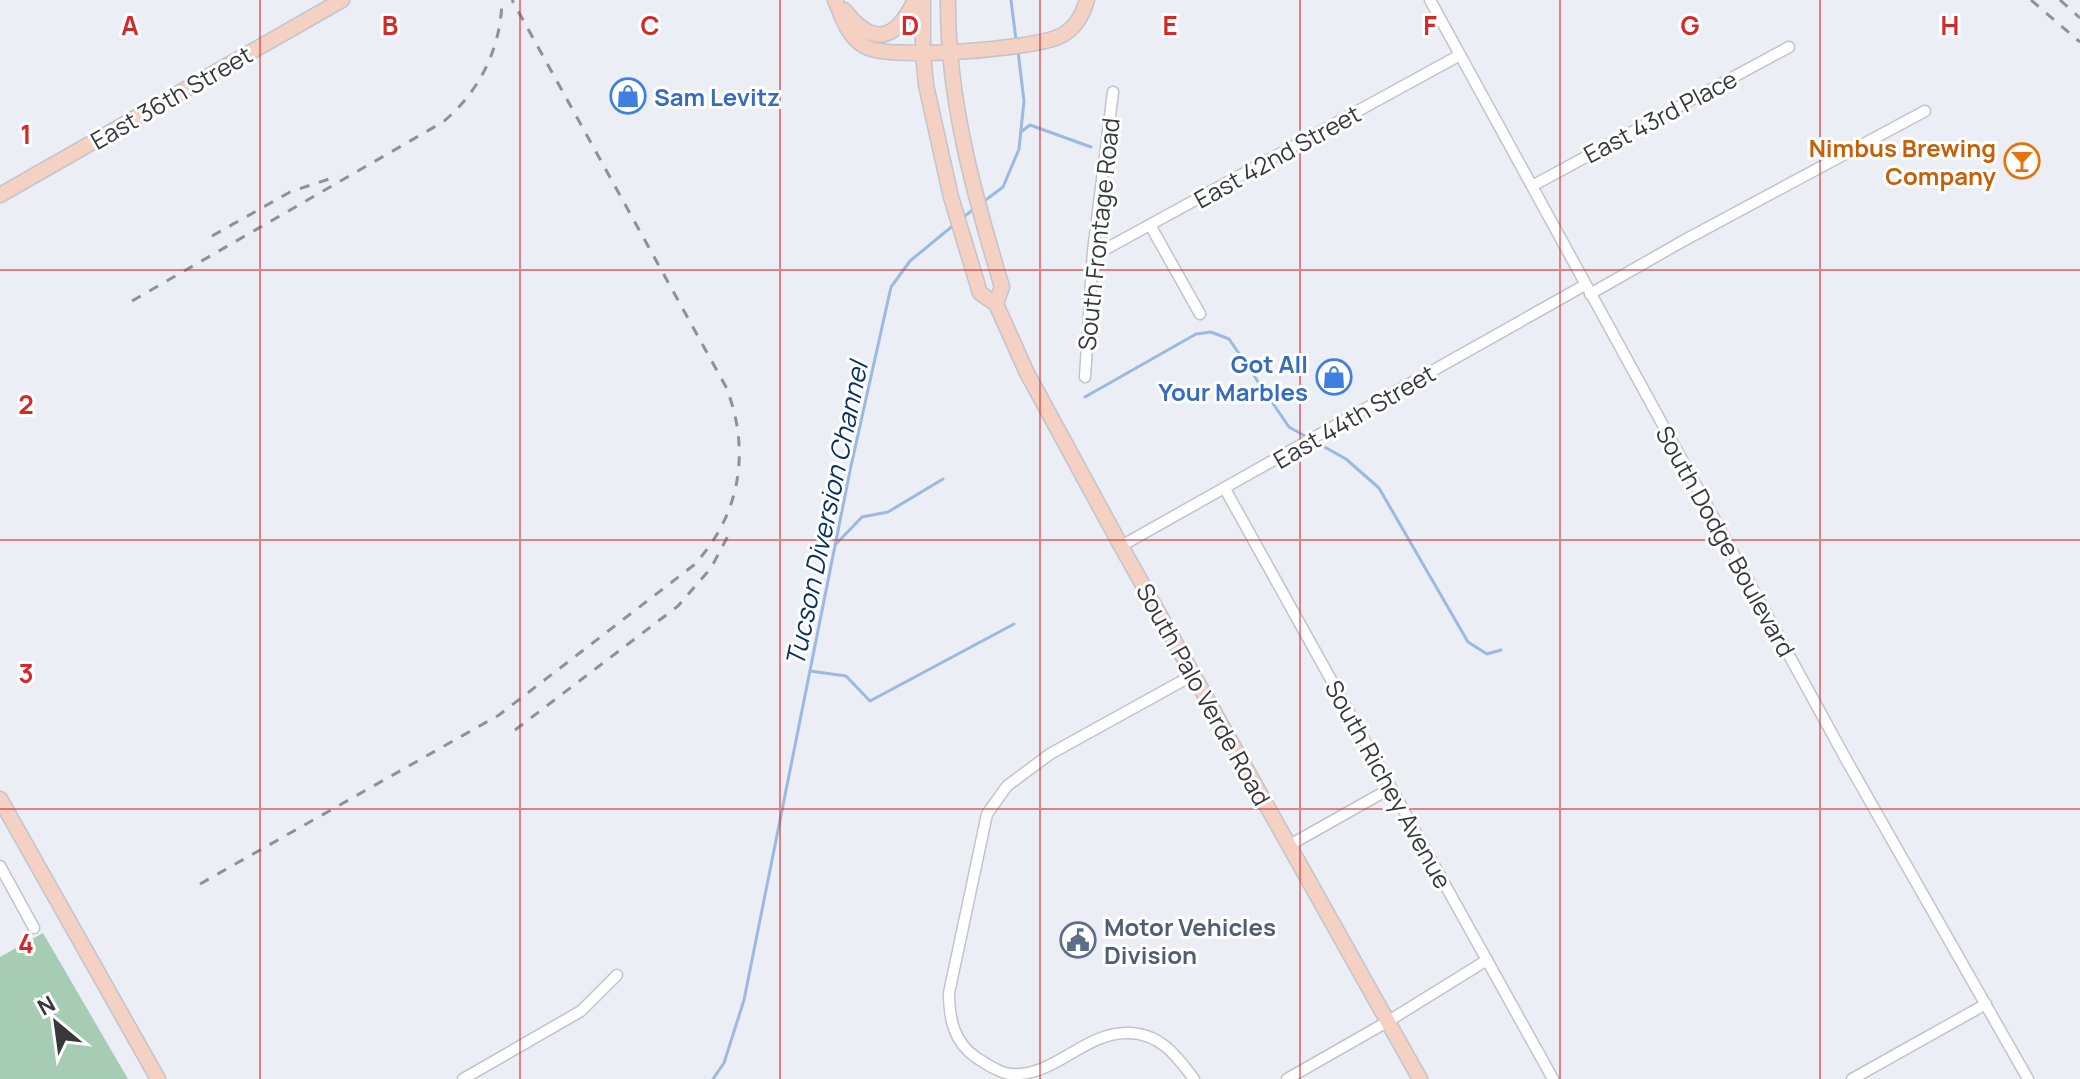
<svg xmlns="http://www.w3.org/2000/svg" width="2080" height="1079" viewBox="0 0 2080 1079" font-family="Manrope,sans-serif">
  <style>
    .green { fill: #a6ccb3 }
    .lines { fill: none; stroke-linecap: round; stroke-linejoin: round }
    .stream { stroke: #9bb9e1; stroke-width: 3 }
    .street-casing { stroke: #c2c4cb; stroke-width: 13 }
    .secondary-casing { stroke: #c2c4cb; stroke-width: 17 }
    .street { stroke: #fff; stroke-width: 10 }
    .secondary { stroke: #f4d1c2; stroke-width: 14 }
    .rail { stroke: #909196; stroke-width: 3; stroke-dasharray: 10 10; stroke-linecap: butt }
    .grid { fill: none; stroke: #d62828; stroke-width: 2; stroke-opacity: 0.55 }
    .labels { text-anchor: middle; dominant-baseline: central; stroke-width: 6; stroke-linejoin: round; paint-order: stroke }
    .shop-label { font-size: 24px; font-weight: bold; fill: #366cbe; stroke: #fff; text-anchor: start }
    .street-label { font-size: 24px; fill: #37383b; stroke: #fff }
    .food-label { font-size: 24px; font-weight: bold; fill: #c56008; stroke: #fff; text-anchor: end }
    .service-label { font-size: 24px; font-weight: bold; fill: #4e5e75; stroke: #fff; text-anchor: start }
    .water-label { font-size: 26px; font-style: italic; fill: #083162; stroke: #fff }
    .grid-label { font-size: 26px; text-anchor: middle; font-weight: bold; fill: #d62828; stroke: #fff; stroke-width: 6; stroke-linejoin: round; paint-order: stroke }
  </style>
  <rect width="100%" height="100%" fill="#eceef5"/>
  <path class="green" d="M43 933 128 1079H0V957Z"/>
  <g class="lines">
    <g class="stream">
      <path d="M1011 0 1016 40"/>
      <path d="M1021 132 1030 125 1091 147"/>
      <path d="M983 202 1003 187 1019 149 1024 101 1018 51"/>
      <path d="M961 219 974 209"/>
      <path d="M1085 397 1196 334 1211 332 1229 339 1289 427 1305 436"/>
      <path d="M1321 445 1346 459 1379 488 1468 642 1487 654 1501 650"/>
      <path d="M836 544 862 517 888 512 943 479"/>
      <path d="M810 671 846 676 870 701 1014 624"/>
      <path d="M713 1079 724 1063 744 1000 851 466 891 287 910 261 955 224"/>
    </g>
    <defs>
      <g id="street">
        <path d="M1430 0 1847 761 2028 1079"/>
        <path d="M1532 186 1789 47"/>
        <path d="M1150 225 1200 314"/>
        <path d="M1093 256 1460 55"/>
        <path d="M1590 294 1683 241 1925 111"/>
        <path d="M1085 377 1093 251 1113 92"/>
        <path d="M1225 489 1553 1079"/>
        <path d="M1121 546 1585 285"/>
        <path d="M1193 675 1050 754 1007 786 987 814 949 993C949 1019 954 1043 977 1058 986 1064 1000 1073 1010 1074 1053 1078 1084 1033 1126 1033 1159 1032 1176 1055 1194 1079"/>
        <path d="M1288 846 1391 788"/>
        <path d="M0 866 34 928"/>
        <path d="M463 1079 581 1011 617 975"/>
        <path d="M1287 1079 1387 1022 1487 960"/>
        <path d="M1852 1079 1986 1004"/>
      </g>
      <g id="secondary">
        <path d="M835 0C842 16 847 36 864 46 887 61 1031 49 1058 37 1075 30 1082 16 1087 0"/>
        <path d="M923 0V52L926 85 951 197 980 293 996 304 1027 373 1121 546 1420 1079"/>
        <path d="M948 0C947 98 974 194 1002 287L996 304"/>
        <path d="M844 10C848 14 852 20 857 24 885 49 903 25 915 0"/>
        <path d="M0 195 342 0"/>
        <path d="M0 799 158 1079"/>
      </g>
    </defs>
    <use href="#street" class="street-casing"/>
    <use href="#secondary" class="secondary-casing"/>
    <use href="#street" class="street"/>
    <use href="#secondary" class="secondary"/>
    <g class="rail">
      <path d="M2031 0 2080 42"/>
      <path d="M2060 0 2080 18"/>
      <path d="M212 236 290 192 338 176"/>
      <path d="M132 301 443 122C480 91 501 48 502 0"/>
      <path d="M515 730 678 606 711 568 730 532"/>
      <path d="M200 884 499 715 694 565C741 514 751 450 726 387L512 0"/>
    </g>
  </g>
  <path class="grid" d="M260 0V1079M520 0V1079M780 0V1079M1040 0V1079M1300 0V1079M1560 0V1079M1820 0V1079M0 270H2080M0 540H2080M0 809H2080"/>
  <defs>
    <symbol id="shop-ring" viewBox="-11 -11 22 22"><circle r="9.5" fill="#fff" stroke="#3f7fe0" stroke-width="1.5"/><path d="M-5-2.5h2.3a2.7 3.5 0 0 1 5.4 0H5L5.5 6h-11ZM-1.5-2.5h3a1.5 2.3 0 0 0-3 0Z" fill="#3f7fe0"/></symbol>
    <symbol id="bar-ring" viewBox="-11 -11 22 22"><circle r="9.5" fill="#fff" stroke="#e8710a" stroke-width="1.5"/><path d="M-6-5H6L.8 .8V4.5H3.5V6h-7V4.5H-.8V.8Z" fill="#e8710a"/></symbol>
    <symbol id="civic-ring" viewBox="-11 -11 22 22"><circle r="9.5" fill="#fff" stroke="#5c6f8a" stroke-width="1.5"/><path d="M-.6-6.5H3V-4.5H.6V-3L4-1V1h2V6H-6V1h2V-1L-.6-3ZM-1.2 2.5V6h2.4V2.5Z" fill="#5c6f8a"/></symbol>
  </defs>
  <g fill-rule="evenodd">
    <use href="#shop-ring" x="608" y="76" width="40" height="40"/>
    <use href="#bar-ring" x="2002" y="141" width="40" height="40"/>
    <use href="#shop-ring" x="1314" y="357" width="40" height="40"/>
    <use href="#civic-ring" x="1058" y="920" width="40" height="40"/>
  </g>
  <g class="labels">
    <g class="shop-label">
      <text x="654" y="96">Sam Levitz</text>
      <text x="1308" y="363" text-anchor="end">Got All<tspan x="1308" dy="28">Your Marbles</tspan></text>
    </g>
    <g class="street-label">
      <text transform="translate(171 97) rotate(-30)">East 36th Street</text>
      <text transform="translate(1660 116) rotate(-28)">East 43rd Place</text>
      <text transform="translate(1277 156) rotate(-29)">East 42nd Street</text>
      <text transform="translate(1098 234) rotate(-84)">South Frontage Road</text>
      <text transform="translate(1354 416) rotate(-30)">East 44th Street</text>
      <text transform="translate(1726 541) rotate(61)">South Dodge Boulevard</text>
      <text transform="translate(1204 694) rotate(61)">South Palo Verde Road</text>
      <text transform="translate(1389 784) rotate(61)">South Richey Avenue</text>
    </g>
    <g class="food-label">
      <text x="1996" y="147">Nimbus Brewing<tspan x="1996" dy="28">Company</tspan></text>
    </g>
    <g class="service-label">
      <text x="1104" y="926">Motor Vehicles<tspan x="1104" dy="28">Division</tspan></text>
    </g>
    <g class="water-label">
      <text transform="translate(826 514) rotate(-78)">Tucson Diversion Channel</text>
    </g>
  </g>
  <g class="grid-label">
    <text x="130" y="35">A</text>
    <text x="390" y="35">B</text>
    <text x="650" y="35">C</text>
    <text x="910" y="35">D</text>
    <text x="1170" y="35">E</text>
    <text x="1430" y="35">F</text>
    <text x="1690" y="35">G</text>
    <text x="1950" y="35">H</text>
    <text x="26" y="144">1</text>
    <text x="26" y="414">2</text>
    <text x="26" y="683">3</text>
    <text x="26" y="953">4</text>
  </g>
  <g transform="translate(56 1023) rotate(331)" stroke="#ffffff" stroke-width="6" paint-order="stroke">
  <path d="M0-6L14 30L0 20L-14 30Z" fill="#37383b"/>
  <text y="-12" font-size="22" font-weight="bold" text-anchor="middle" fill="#37383b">N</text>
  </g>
</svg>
